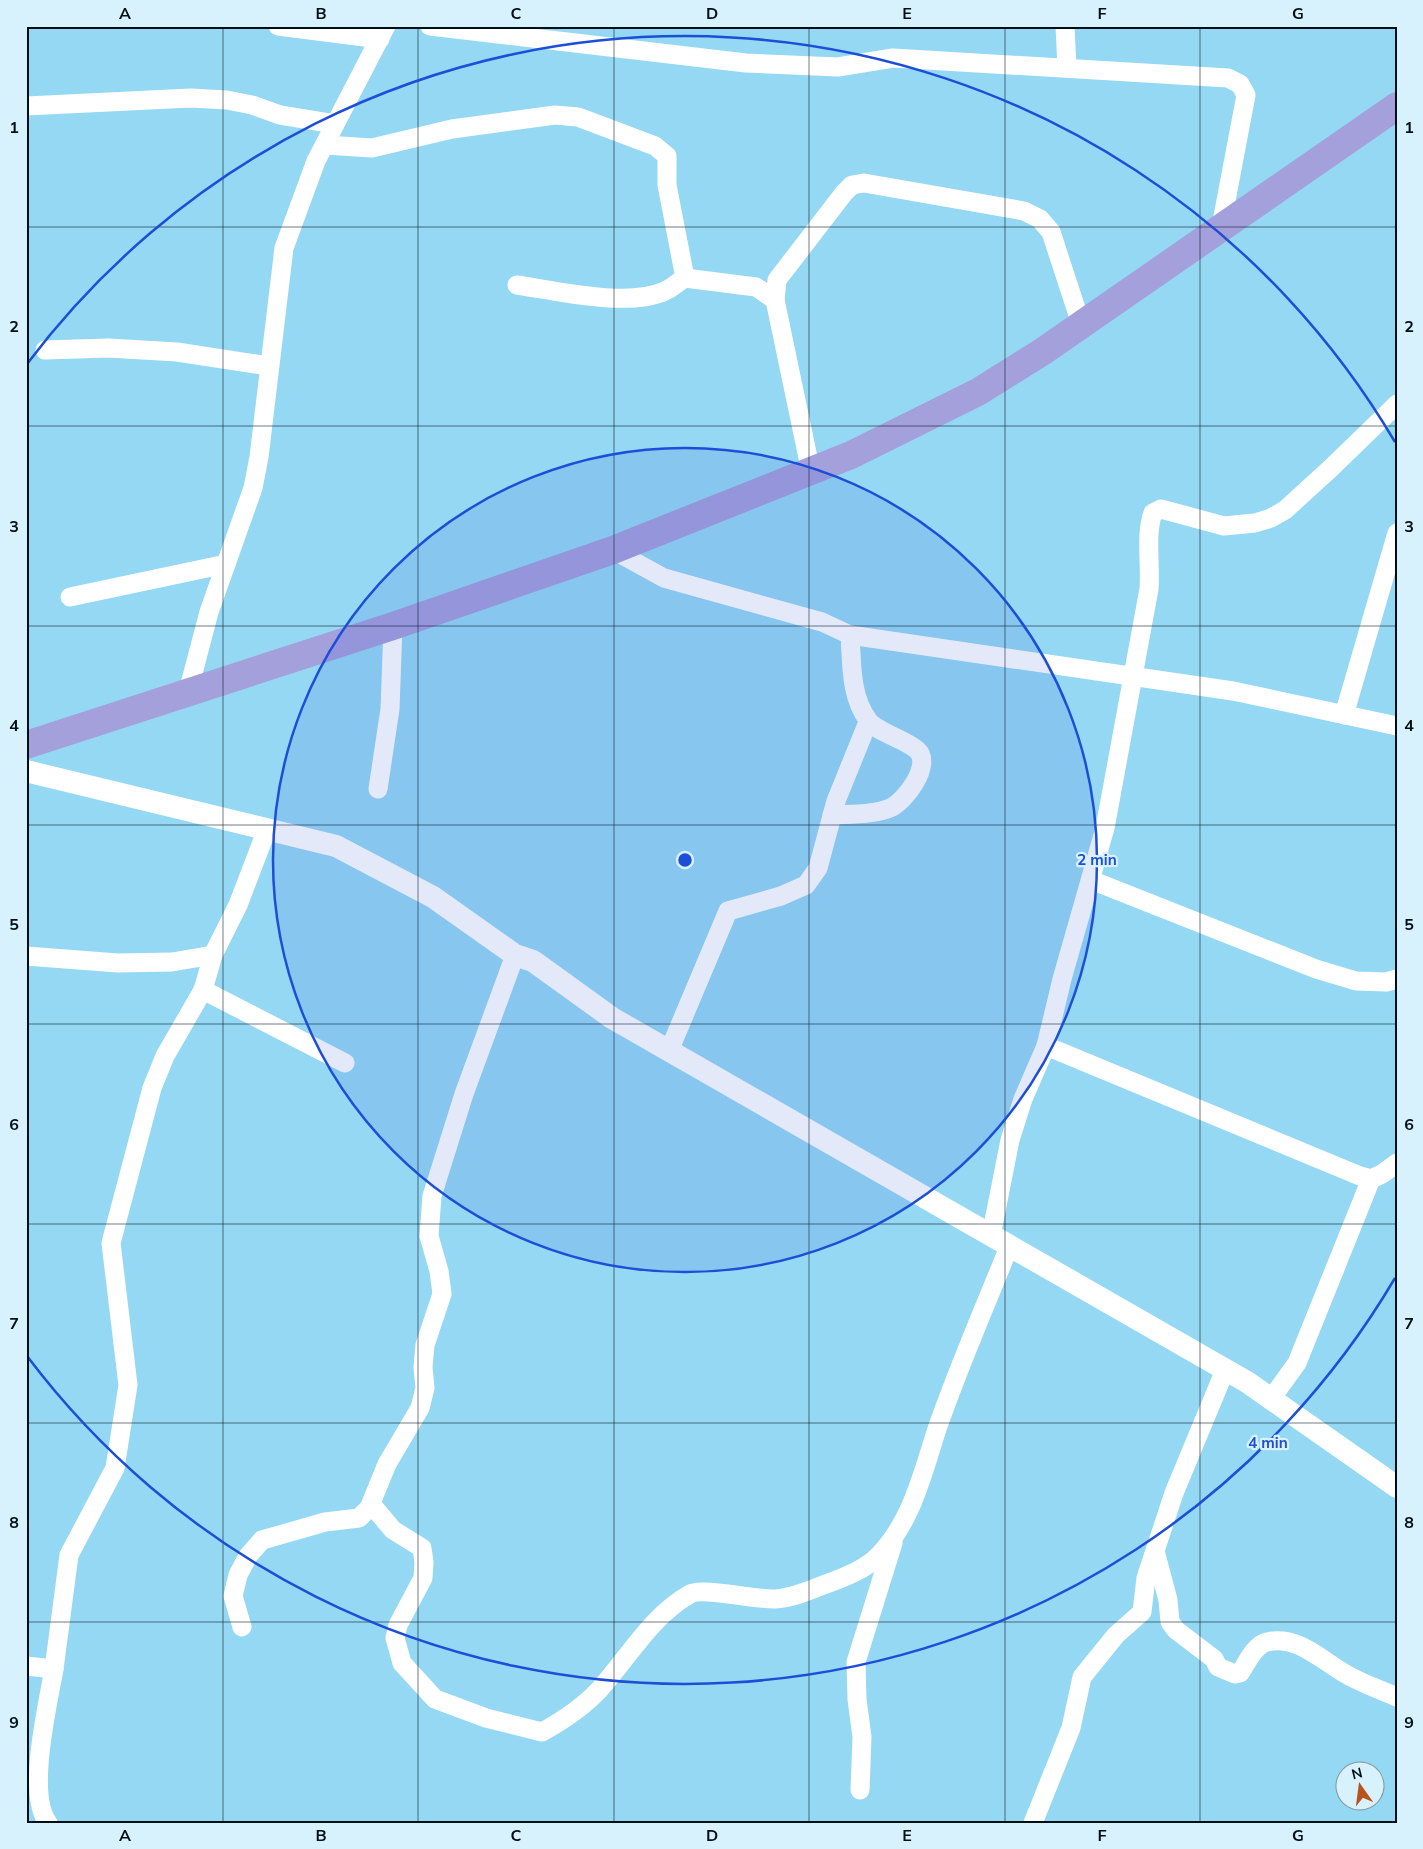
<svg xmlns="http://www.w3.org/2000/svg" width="1423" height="1849" viewBox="0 0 1423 1849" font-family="Mulish,sans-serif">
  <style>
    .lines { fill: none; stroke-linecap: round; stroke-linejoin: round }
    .minor { stroke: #fff; stroke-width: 19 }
    .tertiary { stroke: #fff; stroke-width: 22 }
    .trunk { stroke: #a4a0dc; stroke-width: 28 }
    .grid { fill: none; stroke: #000e15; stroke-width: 1; stroke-opacity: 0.55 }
    .ring { fill: none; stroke: #1d4ed8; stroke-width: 2.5 }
    .centre { fill: #1d4ed8; stroke: #d8f2fd; stroke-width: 2.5 }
    .ring-label { font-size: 15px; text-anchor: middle; font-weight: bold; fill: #1d4ed8; stroke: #d8f2fd; stroke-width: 4.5; stroke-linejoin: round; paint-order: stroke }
    .neatline { fill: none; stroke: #000e15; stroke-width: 2 }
    .grid-label { font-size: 16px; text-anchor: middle; font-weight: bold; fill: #000e15 }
  </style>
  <rect width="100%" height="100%" fill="#94d8f3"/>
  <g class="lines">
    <g class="minor">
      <path d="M278 26 380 39"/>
      <path d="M430 26 746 63 838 67 893 58 1228 78 1240 84 1246 95 1221 227"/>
      <path d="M1065 26 1067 68"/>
      <path d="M26 106 191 98 227 100 252 105 280 115 335 124"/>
      <path d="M325 145 372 148 452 129 555 115 578 117 655 146 667 156V185L685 278"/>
      <path d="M517 285C557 291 628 308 665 291 672 288 678 282 685 278L756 287 775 300 811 472"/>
      <path d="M775 300 777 280 844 193 852 185 864 183 1024 211 1040 219 1051 232 1081 324"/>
      <path d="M45 350 108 348 177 352 269 366"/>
      <path d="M613 550 664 578 822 622 850 635 1233 691 1397 726"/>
      <path d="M70 597 226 564"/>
      <path d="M188 692 209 612 253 488 259 457 284 248 316 161 386 26"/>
      <path d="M1344 715 1397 533"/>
      <path d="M378 789 390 709 393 626"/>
      <path d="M832 815C850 814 873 815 890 808 905 802 933 764 917 750 905 739 876 732 868 720 850 696 852 663 850 635"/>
      <path d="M1091 880 1316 969 1356 981 1386 982 1397 979"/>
      <path d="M26 956 118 963 172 962 213 955"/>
      <path d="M203 990 345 1063"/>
      <path d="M1046 1046 1360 1176 1371 1179 1382 1174 1397 1163"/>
      <path d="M669 1051 728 911 781 896 806 885 818 868 836 801 868 722"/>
      <path d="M991 1236 1010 1140 1023 1099 1046 1046 1062 979 1105 828 1149 589C1151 566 1145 534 1153 513L1161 509 1224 526 1255 523 1271 518 1285 510 1331 468 1397 404"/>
      <path d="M1271 1399 1297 1363 1371 1179"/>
      <path d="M371 1504 393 1530 422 1548 424 1562 423 1578 398 1625 395 1638 402 1663 435 1699 486 1718 542 1732C562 1721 583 1707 599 1690 629 1657 650 1617 690 1594 701 1587 757 1600 775 1599 793 1598 810 1590 826 1584 843 1578 867 1569 879 1555 913 1520 923 1471 938 1426 959 1366 985 1306 1009 1247"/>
      <path d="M1155 1551 1168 1600 1170 1622 1176 1630 1214 1659 1218 1667 1235 1674 1240 1673C1247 1663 1254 1645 1267 1642 1297 1635 1320 1659 1344 1673 1360 1683 1379 1689 1397 1697"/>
      <path d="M242 1627 233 1596 238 1575 248 1556 262 1540 325 1522 359 1518 369 1508 387 1464 420 1408 425 1388 423 1367 425 1345 442 1294 439 1271 429 1236 432 1196 464 1094 515 955"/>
      <path d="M26 1666 54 1669 69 1555 115 1468 128 1385 111 1243 152 1088 165 1056 203 990 213 955 238 905 267 829"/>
      <path d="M860 1790 862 1737 857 1699 856 1662 893 1543"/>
      <path d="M48 1823C26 1794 48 1704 54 1669"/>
      <path d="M1033 1823 1071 1728 1082 1677 1116 1635 1142 1612 1146 1578 1174 1493 1225 1370"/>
    </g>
    <path class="tertiary" d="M26 771 336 846 433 897 515 955 533 961 612 1018 1247 1382 1397 1487"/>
    <path class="trunk" d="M26 745 393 626 613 550 851 455 978 392 1042 352 1397 106"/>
  </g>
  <path class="grid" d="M223 26V1823M418 26V1823M614 26V1823M809 26V1823M1005 26V1823M1200 26V1823M26 227H1397M26 426H1397M26 626H1397M26 825H1397M26 1024H1397M26 1224H1397M26 1423H1397M26 1622H1397"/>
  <circle cx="685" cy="860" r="412" fill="#1d4ed8" fill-opacity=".12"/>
  <g class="ring">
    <circle cx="685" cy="860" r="412"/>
    <path d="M1395 1278A824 824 0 0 1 27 1356M27 364A824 824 0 0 1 1395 442"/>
  </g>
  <circle cx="685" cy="860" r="8" class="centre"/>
  <g class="ring-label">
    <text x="1097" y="865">2 min</text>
    <text x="1268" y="1448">4 min</text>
  </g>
  <rect width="1423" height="1849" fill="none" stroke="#d8f2fd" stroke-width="55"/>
  <g transform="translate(1360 1786) rotate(346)"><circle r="24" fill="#d8f2fd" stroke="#8297a0"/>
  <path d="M0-4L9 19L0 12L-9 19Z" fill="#b7541e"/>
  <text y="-8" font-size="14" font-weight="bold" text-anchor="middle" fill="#000e15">N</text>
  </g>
  <rect x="28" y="28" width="1368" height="1794" class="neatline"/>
  <g class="grid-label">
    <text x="125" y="19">A</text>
    <text x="321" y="19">B</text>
    <text x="516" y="19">C</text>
    <text x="712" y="19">D</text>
    <text x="907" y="19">E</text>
    <text x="1102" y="19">F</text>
    <text x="1298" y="19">G</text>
    <text x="14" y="133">1</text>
    <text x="1409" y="133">1</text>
    <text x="14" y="332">2</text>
    <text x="1409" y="332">2</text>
    <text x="14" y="532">3</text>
    <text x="1409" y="532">3</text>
    <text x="14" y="731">4</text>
    <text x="1409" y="731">4</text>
    <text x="14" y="930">5</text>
    <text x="1409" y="930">5</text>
    <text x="14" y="1130">6</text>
    <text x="1409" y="1130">6</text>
    <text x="14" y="1329">7</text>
    <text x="1409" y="1329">7</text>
    <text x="14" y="1528">8</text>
    <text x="1409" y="1528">8</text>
    <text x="14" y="1728">9</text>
    <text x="1409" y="1728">9</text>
    <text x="125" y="1841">A</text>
    <text x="321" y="1841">B</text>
    <text x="516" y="1841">C</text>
    <text x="712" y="1841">D</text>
    <text x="907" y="1841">E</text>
    <text x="1102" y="1841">F</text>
    <text x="1298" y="1841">G</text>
  </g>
</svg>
